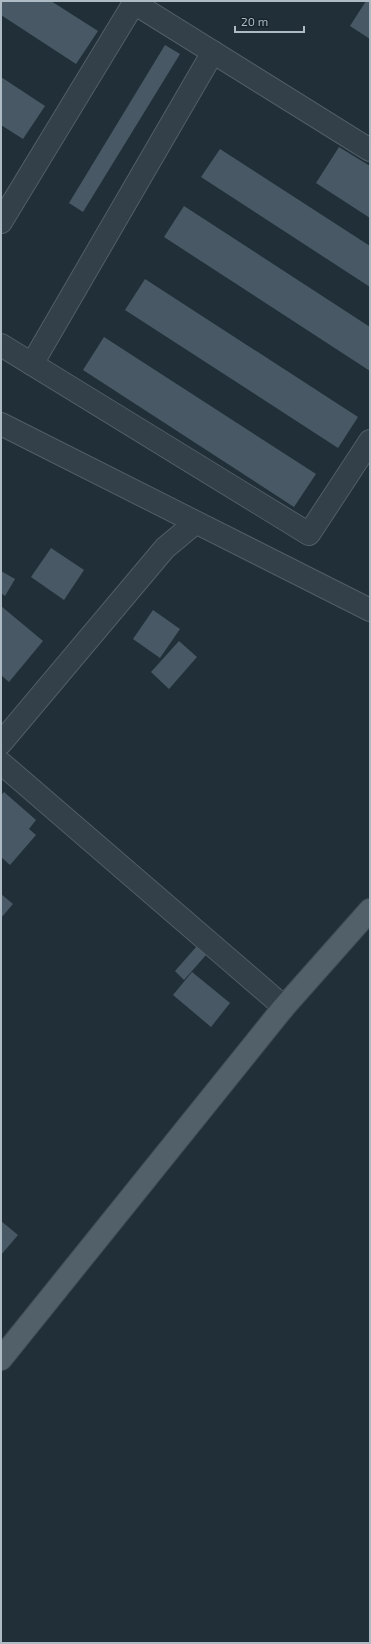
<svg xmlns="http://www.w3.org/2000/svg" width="371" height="1644" viewBox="0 0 371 1644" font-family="'Exo 2',sans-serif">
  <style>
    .building { fill: #485965 }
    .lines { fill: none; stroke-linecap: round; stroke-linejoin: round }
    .minor-casing { stroke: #515e66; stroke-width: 24 }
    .major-casing { stroke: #404c55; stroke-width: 24 }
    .minor { stroke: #334049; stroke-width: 22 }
    .major { stroke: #516069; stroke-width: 22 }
  </style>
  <rect width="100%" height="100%" fill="#202f38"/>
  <g class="building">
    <path d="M1 1H51L98 31 76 64 1 15Z"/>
    <path d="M366 1H370V39L350 26Z"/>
    <path d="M165 45 180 54 83 212 69 203Z"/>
    <path d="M1 77 45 106 23 139 1 125Z"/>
    <path d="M339 147 370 166V218L316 183Z"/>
    <path d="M220 149 370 246V287L201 177Z"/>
    <path d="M184 206 370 327V371L164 237Z"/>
    <path d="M145 279 358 417 338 448 125 310Z"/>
    <path d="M104 337 316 474 294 507 83 370Z"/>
    <path d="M51 548 84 570 64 600 31 577Z"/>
    <path d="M1 571 15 579 5 596 1 593Z"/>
    <path d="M1 606 43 641 9 682 1 675Z"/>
    <path d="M153 610 180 629 160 658 133 639Z"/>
    <path d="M179 641 197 657 169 689 151 672Z"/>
    <path d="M4 792 36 820 29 829 36 835 10 865 1 857V795Z"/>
    <path d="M1 894 13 904 1 918Z"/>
    <path d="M197 946 206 955 184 980 175 971Z"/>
    <path d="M192 972 230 1003 211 1027 173 995Z"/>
    <path d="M1 1221 18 1235 1 1255Z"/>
  </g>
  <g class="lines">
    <defs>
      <g id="minor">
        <path d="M1 222 134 3 370 150"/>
        <path d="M1 345 309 534 370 441"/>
        <path d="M32 364 213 52"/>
        <path d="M1 424 370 610"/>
        <path d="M1 743 165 548 195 523"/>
        <path d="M1 763 284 1007"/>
      </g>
      <path id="major" d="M1 1359 284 1007 370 910"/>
    </defs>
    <use href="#minor" class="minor-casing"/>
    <use href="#major" class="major-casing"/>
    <use href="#minor" class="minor"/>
    <use href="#major" class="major"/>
  </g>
  <rect width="371" height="1644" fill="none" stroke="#aebbc5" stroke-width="4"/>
  <path d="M235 26v6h69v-6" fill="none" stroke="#aebbc5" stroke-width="2"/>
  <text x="241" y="26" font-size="12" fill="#aebbc5" stroke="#19252d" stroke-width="3" paint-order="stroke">20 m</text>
</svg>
